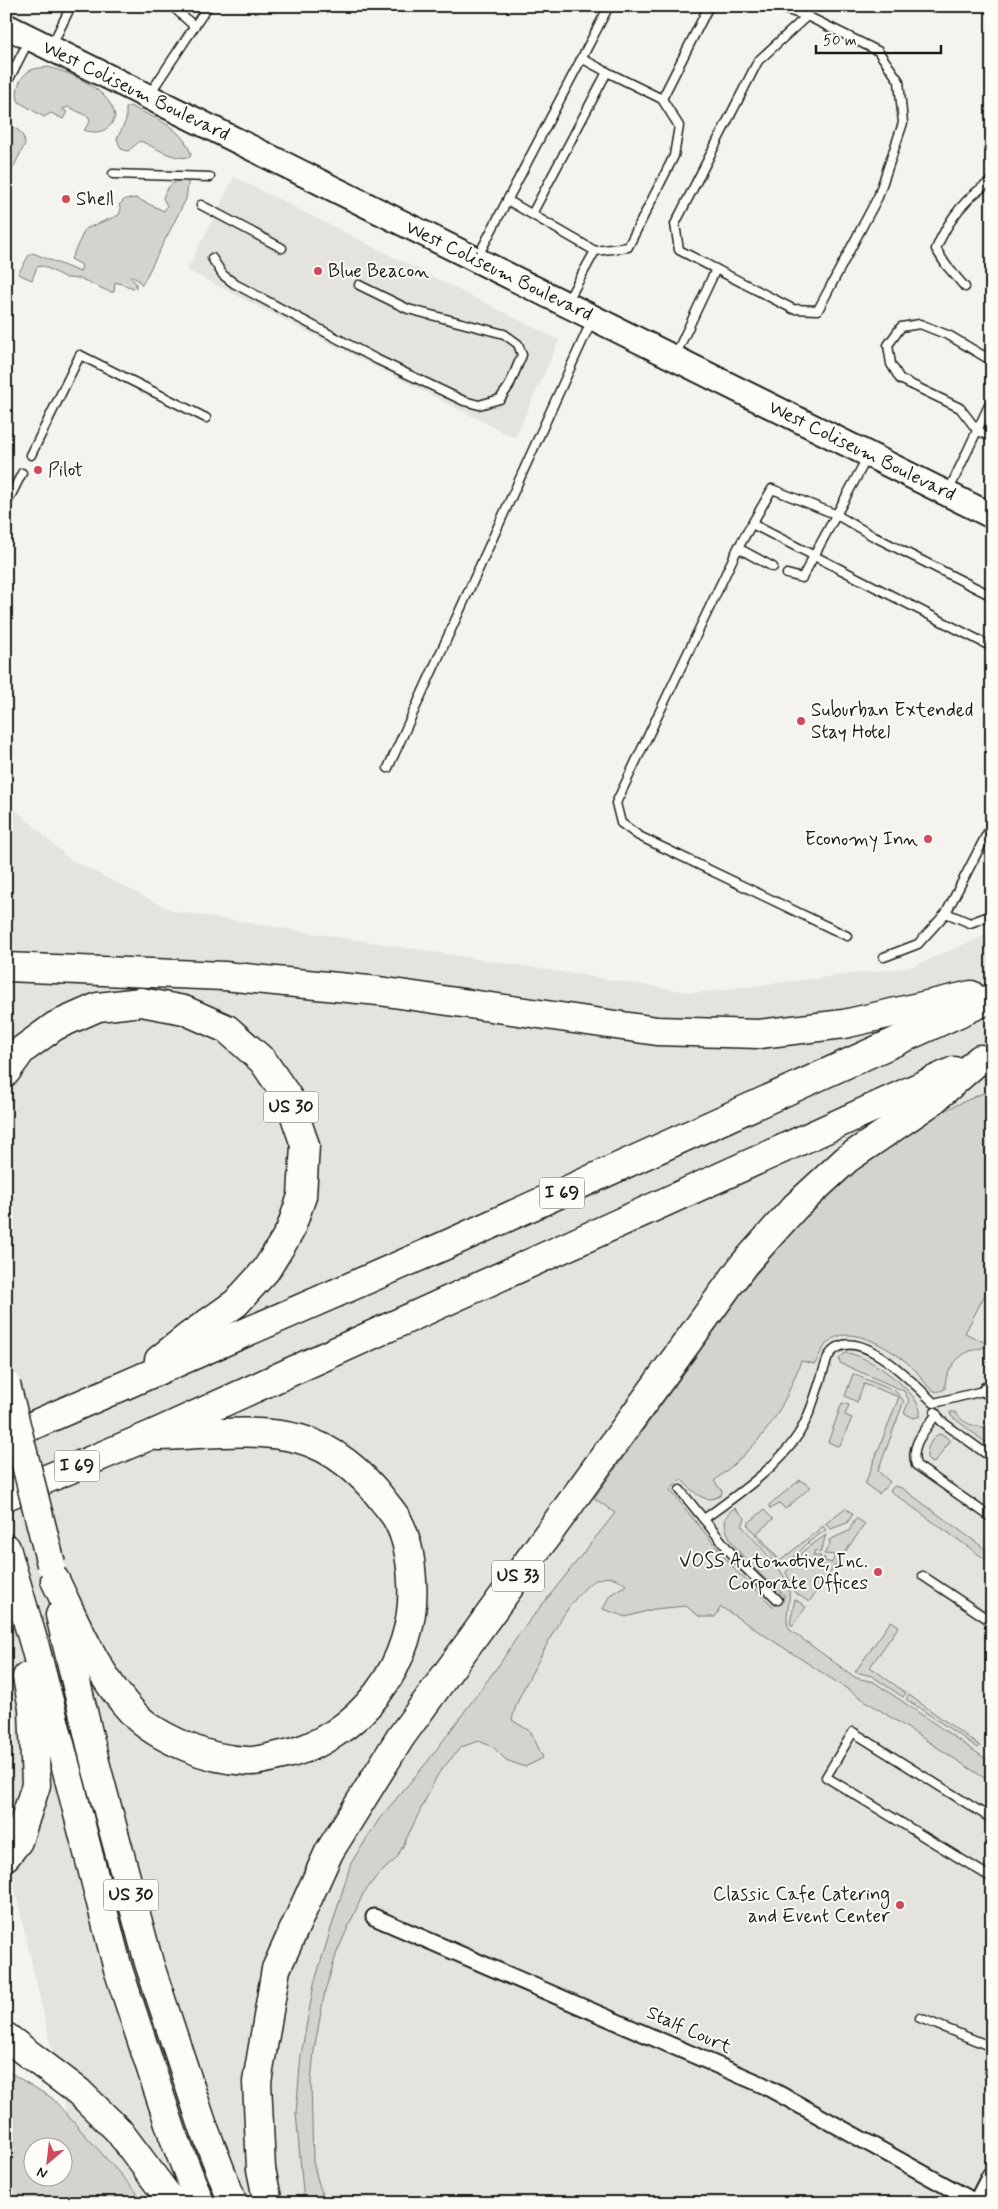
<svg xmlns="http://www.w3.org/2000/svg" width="998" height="2209" viewBox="0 0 998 2209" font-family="Mynerve,sans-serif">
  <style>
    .built { fill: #e4e3de }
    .green { fill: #d4d3cf; stroke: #787876; fill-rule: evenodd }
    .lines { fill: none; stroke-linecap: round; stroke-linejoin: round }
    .lane-casing { stroke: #1c1c1c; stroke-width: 11 }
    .street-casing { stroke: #1c1c1c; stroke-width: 19 }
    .secondary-casing { stroke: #1c1c1c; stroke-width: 25 }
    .primary-casing { stroke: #1c1c1c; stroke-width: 28 }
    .highway-casing { stroke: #1c1c1c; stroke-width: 31 }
    .lane { stroke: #fdfcf7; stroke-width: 8 }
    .street { stroke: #fdfcf7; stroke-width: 15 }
    .secondary { stroke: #fdfcf7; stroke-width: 21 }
    .primary { stroke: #fdfcf7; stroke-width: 24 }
    .highway { stroke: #fdfcf7; stroke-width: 28 }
    .highway-bridge-casing { stroke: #1c1c1c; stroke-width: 31; stroke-linecap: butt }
    .highway-bridge { stroke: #fdfcf7; stroke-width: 28 }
    .poi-dot { fill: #d1495b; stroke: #fdfcf7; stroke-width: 2 }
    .labels { text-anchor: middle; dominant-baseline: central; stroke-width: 4; stroke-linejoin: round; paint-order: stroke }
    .shield { fill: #fdfcf7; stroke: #605f5e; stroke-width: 1 }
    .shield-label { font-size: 18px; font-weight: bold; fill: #1c1c1c }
    .street-label { font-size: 19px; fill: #1c1c1c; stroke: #fdfcf7 }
    .poi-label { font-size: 19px; fill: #1c1c1c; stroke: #fdfcf7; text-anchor: start }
  </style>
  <rect width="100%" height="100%" fill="#f4f3ee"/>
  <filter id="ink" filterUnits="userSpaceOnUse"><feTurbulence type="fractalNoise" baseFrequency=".02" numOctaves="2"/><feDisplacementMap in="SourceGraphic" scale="10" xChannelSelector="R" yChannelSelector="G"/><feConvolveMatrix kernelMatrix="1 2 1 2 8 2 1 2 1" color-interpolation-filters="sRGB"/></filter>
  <g filter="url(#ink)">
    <g class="built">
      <path d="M234 177 559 340 515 438 187 270Z"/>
      <path d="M6 800 69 859 173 911 694 993 912 967 992 932V2203H87L6 1851Z"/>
    </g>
    <g class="green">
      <path d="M48 67C71 73 110 89 115 116 111 131 97 135 84 130L90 122 89 117 69 107 62 109 67 112 63 119 51 113 44 117 19 102C14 92 20 75 31 70 36 68 42 68 48 67Z"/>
      <path d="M130 106C154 118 182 126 191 154L190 157C171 160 156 147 140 141L128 151 121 149 117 139 126 120V108Z"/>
      <path d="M6 126C17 127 24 133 25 144L6 182Z"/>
      <path d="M189 178 186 199 142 285 137 279 129 276 136 283V289L115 282 114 292H110L81 279 66 278 43 266 37 267 32 280 18 274 29 255 33 253 80 272 82 265 71 259 85 229 119 215 121 209 119 205 125 199 136 198 164 211 167 206 163 198C167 184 176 180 189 178Z"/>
      <path d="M992 1089V1281L965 1333 990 1345C984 1348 977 1349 970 1351 956 1356 944 1374 945 1389 941 1391 938 1392 934 1391 928 1389 921 1376 916 1371 900 1354 855 1324 832 1339 823 1345 820 1355 815 1364L801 1361C779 1420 763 1441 714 1481L722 1491 721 1495C704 1506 693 1491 681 1479L670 1490 736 1571 774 1607 785 1596C769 1582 700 1527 735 1508L745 1518 742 1526C754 1540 783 1569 788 1585 793 1599 782 1619 790 1630L856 1678 874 1682 992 1763V1783L721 1607 715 1617H700L686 1606 654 1609 626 1617 603 1609 610 1595 626 1585C614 1573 596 1576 585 1588 563 1610 550 1639 535 1667 526 1684 516 1700 512 1720L531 1732 543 1758 525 1767 506 1760 493 1747 479 1741 461 1747 438 1774 397 1858 376 1877 363 1894 337 1952 325 1991 314 2050 311 2082 313 2162 324 2203H304L296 2113 301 2055 314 1984 351 1863 380 1818 428 1761 501 1662 519 1634 615 1513 594 1498 752 1279 800 1223 839 1183 928 1118Z"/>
      <path d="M845 1353C864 1352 925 1394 920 1416L914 1418 904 1413 909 1401 904 1391 840 1363 839 1359Z"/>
      <path d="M853 1374 895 1391 904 1401 878 1471 890 1482 879 1494 865 1484 899 1397 864 1384 857 1402 845 1396Z"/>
      <path d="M842 1403 849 1405 845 1415 852 1418 840 1445 837 1446 828 1442Z"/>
      <path d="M950 1412H955C964 1425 977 1428 992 1427V1444H988L951 1416Z"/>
      <path d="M939 1434 945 1436 950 1441 935 1462 931 1463 927 1458C926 1449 931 1438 939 1434Z"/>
      <path d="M800 1480 811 1487 785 1509 780 1503 770 1509 769 1505Z"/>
      <path d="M894 1486 902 1488 992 1554V1564L890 1491Z"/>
      <path d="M845 1508 853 1514 847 1523 831 1529 825 1524Z"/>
      <path d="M764 1510 773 1519 757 1533 780 1561 823 1526 826 1530 810 1541 783 1568 747 1524Z"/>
      <path d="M856 1518 865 1524 809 1602 794 1592 786 1572 804 1550 826 1535 820 1553 815 1550 813 1556H821L815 1566 823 1569 824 1557 825 1561 832 1563 835 1555 824 1554 830 1544 829 1540 849 1531Z"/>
      <path d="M795 1599 806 1607 792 1626 790 1623Z"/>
      <path d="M891 1621 899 1626 870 1667 906 1693 903 1697 872 1676 855 1672Z"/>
      <path d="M909 1695 980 1746 978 1748 906 1699Z"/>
      <path d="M6 2070 52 2098 146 2203H6ZM32 2146H62V2176H32Z"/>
    </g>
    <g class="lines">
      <defs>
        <g id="lane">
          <path d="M172 6 194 26"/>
          <path d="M773 6 807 16 878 51 899 81 903 123 878 197 818 310 793 309 679 250 675 224 758 61 807 16"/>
          <path d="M52 45 71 6"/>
          <path d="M607 72 662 99"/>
          <path d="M6 85 29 40"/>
          <path d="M149 95 208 6"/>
          <path d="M113 174 210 177"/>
          <path d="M507 200 595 251 567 302"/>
          <path d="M201 205 282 248"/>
          <path d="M532 214 607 72 581 58"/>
          <path d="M595 251 628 247 674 156 679 126 662 99 709 6"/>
          <path d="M212 258 223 275 235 284 376 359 464 401 479 405 500 399 509 386 522 355 518 344 504 334 408 309 359 285"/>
          <path d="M477 258 609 6"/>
          <path d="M965 287 946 265 936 249C948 220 965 197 992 181"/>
          <path d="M675 356 716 269"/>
          <path d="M992 361 950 336 920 324 901 327 888 345 891 364 900 379 960 408 977 430 992 438"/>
          <path d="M31 455 80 355 206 418"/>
          <path d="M949 490 992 399"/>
          <path d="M6 505 22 473"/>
          <path d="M752 524 992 647"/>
          <path d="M738 548 773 567"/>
          <path d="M787 574 802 578 868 456"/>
          <path d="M388 768 592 320"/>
          <path d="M946 913 970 923 992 915"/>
          <path d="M847 936 639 836 621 823 616 803 738 548 772 489 835 514 873 536 992 596"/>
          <path d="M884 957 918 944 946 913 992 824"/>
          <path d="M935 1412 941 1421 992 1458"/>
          <path d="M936 1415C926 1429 909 1446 916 1465L992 1518"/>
          <path d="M680 1490 736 1559 778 1600"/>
          <path d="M704 1519C734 1497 777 1468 798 1435 812 1413 819 1382 828 1357 853 1317 914 1384 934 1403L987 1390 992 1380"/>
          <path d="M923 1576 992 1622"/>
          <path d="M992 1819 853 1732 826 1777 992 1878"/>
          <path d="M920 2018 992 2047"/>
        </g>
        <g id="street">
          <path d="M987 1390 992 1392"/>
          <path d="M374 1917 763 2085 977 2203"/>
        </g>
        <path id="secondary" d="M979 2203 992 2178"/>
        <path id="primary" d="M6 26 992 516"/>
        <g id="highway">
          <path d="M6 967 224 976 379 991 657 1031 759 1034 844 1024 971 995"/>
          <path d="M6 1072 22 1050 55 1026 98 1007 141 1002 184 1010 227 1029 263 1061 289 1099 305 1145 302 1196 290 1231 266 1270 236 1303 188 1337 159 1360"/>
          <path d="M6 1437 446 1245 992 998"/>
          <path d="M6 1496 149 1436 954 1071"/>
          <path d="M6 1548 35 1647 118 1969 173 2135 200 2203"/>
          <path d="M55 1580C78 1627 97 1675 134 1714 148 1729 168 1739 187 1747 205 1755 227 1760 247 1761 257 1762 268 1758 278 1756 359 1741 418 1662 412 1581 411 1561 407 1538 398 1521 394 1513 387 1506 382 1499 362 1473 333 1448 300 1439 254 1427 204 1435 158 1436"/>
          <path d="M60 1615 96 1766 149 1963 202 2123 233 2203"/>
          <path d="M6 1856 18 1841 36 1785 33 1708 27 1677"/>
          <path d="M6 2037 79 2092 118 2130 173 2203"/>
          <path d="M268 2203 261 2169 257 2082 276 1969 329 1852 400 1738 744 1264 795 1207 847 1159 931 1102 980 1059"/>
        </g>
      </defs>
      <use href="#lane" class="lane-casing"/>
      <use href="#street" class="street-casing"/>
      <use href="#secondary" class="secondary-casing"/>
      <use href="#primary" class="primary-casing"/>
      <use href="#highway" class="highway-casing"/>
      <use href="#lane" class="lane"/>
      <use href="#street" class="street"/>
      <use href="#secondary" class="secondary"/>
      <use href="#primary" class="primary"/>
      <use href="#highway" class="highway"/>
      <defs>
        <path id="highway-bridge" d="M6 1385 51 1564"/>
      </defs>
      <use href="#highway-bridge" class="highway-bridge-casing"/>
      <use href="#highway-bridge" class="highway-bridge"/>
    </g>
  </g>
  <g class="poi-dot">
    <circle cx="66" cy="199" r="5"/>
    <circle cx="318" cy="271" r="5"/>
    <circle cx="38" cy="470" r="5"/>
    <circle cx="801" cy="721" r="5"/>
    <circle cx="928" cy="839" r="5"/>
    <circle cx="878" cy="1572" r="5"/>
    <circle cx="900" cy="1905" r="5"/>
  </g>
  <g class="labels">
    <g class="shield">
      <rect x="263.5" y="1091.5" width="55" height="31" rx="4"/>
      <rect x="539.5" y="1177.5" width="45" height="31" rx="4"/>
      <rect x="54.5" y="1450.5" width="45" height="31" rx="4"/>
      <rect x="492" y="1560.5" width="52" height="31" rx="4"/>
      <rect x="103.5" y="1879.5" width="55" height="31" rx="4"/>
    </g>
    <g class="shield-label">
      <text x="291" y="1107">US 30</text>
      <text x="562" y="1193">I 69</text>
      <text x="77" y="1466">I 69</text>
      <text x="518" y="1576">US 33</text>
      <text x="131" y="1895">US 30</text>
    </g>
    <g class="street-label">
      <text transform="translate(136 91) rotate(26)">West Coliseum Boulevard</text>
      <text transform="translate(499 271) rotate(26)">West Coliseum Boulevard</text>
      <text transform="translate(862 451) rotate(26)">West Coliseum Boulevard</text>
      <text transform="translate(689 2030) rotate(24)">Stalf Court</text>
    </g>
    <g class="poi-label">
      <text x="76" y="199">Shell</text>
      <text x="328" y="271">Blue Beacon</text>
      <text x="48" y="470">Pilot</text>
      <text x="811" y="710">Suburban Extended<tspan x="811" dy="22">Stay Hotel</tspan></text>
      <text x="918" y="839" text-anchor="end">Economy Inn</text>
      <text x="868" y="1561" text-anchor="end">VOSS Automotive, Inc.<tspan x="868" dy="22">Corporate Offices</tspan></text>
      <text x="890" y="1894" text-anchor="end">Classic Cafe Catering<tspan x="890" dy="22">and Event Center</tspan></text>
    </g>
  </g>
  <rect width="998" height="2209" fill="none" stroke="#fdfcf7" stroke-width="25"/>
  <rect x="12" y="12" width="973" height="2184" fill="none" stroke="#1c1c1c" stroke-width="2" filter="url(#ink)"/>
  <g transform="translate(48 2162) rotate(208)"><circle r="24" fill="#fdfcf7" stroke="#a3a29f"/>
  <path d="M0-4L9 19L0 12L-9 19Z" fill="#d1495b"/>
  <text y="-8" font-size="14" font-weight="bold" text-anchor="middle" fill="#1c1c1c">N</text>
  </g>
  <path d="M816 45v8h125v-8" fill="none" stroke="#1c1c1c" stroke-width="2.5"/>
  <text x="823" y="45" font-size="15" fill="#1c1c1c" stroke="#fdfcf7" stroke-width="4" paint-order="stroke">50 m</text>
</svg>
